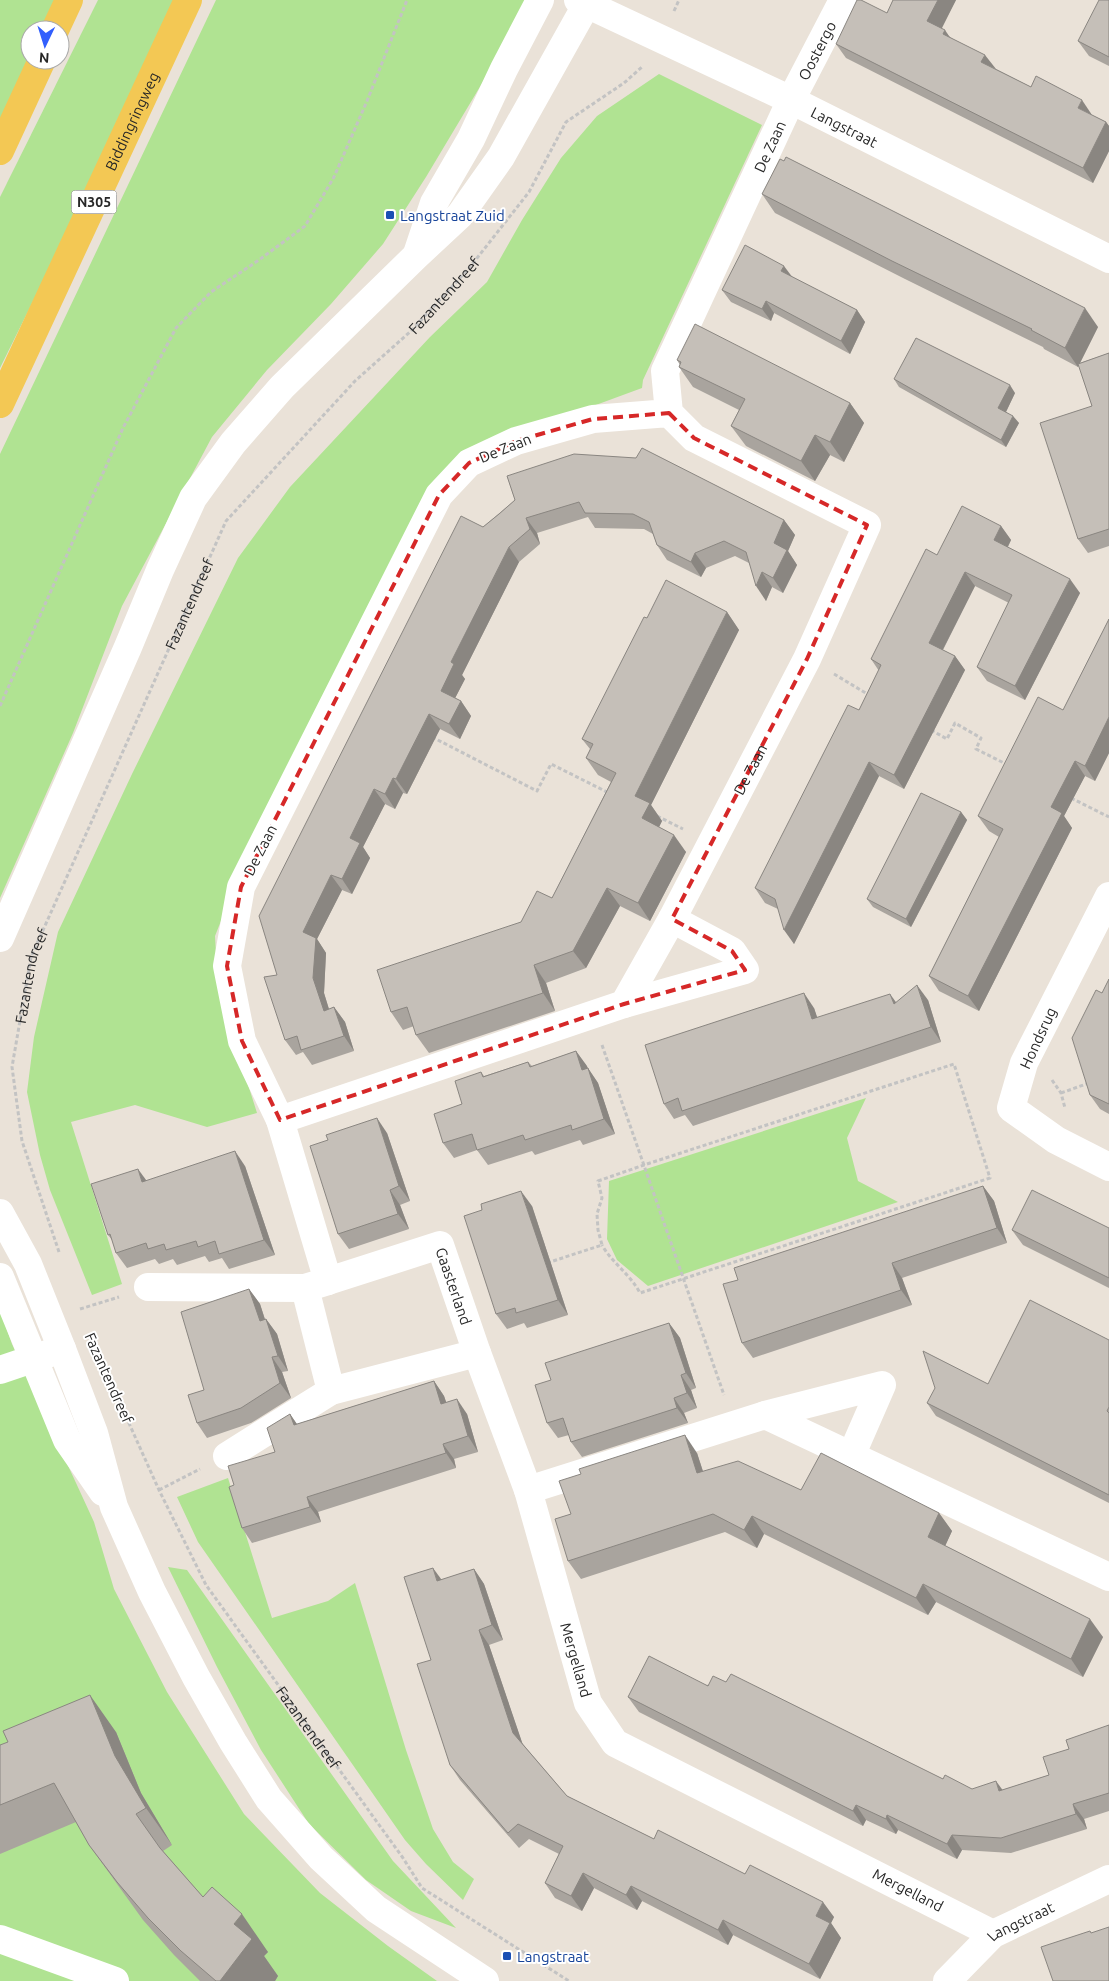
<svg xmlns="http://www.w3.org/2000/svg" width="1109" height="1981" viewBox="0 0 1109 1981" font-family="Ubuntu,sans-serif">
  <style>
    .green { fill: #b0e392 }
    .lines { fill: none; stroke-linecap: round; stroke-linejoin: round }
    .path { stroke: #c3c3c3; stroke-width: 3; stroke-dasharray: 4 2.5; stroke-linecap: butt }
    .minor { stroke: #fff; stroke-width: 28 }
    .tertiary { stroke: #fff; stroke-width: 28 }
    .primary { stroke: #f3c854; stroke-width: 28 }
    .wall { fill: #a9a49e }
    .shaded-wall { fill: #8a8681 }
    .building { fill: #c5bfb8; stroke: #8a8681 }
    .marked { fill: none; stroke: #d62828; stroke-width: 4; stroke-dasharray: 10 6; stroke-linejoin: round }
    .transit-dot { fill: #1a4fb4; stroke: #fff; stroke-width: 2 }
    .labels { text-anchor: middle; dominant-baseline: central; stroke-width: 4; stroke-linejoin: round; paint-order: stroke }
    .shield { fill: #fff; stroke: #686868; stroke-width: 1 }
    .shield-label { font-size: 14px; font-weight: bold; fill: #272727 }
    .street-label { font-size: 15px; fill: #272727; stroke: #fff }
    .transit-label { font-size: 15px; fill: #164399; stroke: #fff; text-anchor: start }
  </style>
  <rect width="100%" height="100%" fill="#eae2d8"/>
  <g class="green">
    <path d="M0 0H62L48 30H30V60L0 134Z"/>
    <path d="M98 0H182L0 368V197Z"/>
    <path d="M216 0H527L487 75 426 177 383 244 331 304 267 370 212 437 122 606 73 733 0 898V454Z"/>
    <path d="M659 74 762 125 643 380 642 388 517 434 463 460 250 848 215 936 218 990 257 1113 207 1127 135 1105 71 1122 122 1284 92 1295 50 1190 40 1155 27 1092 34 1037 58 932 132 774 238 558 290 487 430 337 487 282 522 220 561 158 597 116Z"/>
    <path d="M866 1098 847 1138 858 1181 898 1202 648 1286 617 1260 607 1239 609 1181Z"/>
    <path d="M0 1310 12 1344 94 1522 114 1589 167 1692 244 1814 320 1893 388 1946 437 1981H0Z"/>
    <path d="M228 1478 272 1618 328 1601 355 1583 406 1750 433 1829 453 1862 474 1879 463 1900 426 1864 405 1840 198 1542 177 1497Z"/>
    <path d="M168 1567 187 1570 393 1861 456 1928 411 1911 366 1880 309 1824 261 1750 217 1667Z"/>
  </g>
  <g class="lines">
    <g class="path">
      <path d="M674 11 679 0"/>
      <path d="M834 674 869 695"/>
      <path d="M0 706 123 428 176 328 211 292 259 260 305 226 334 177 367 101 407 0"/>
      <path d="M931 730 947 739 955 723 981 738 976 749 1008 765"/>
      <path d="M432 737 537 791 551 764 609 793"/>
      <path d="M1071 798 1109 817"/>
      <path d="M657 816 683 829"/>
      <path d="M602 1045 724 1395"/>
      <path d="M1052 1080 1061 1093 1065 1108"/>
      <path d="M1061 1093 1089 1083"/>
      <path id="s1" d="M59 1252 22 1141 12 1067 31 957 226 521 355 381 411 331 470 267 529 192 566 122 624 83 643 66"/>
      <path d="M547 1263 602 1245 598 1230 597 1214 602 1198 598 1181 644 1165 954 1064 990 1178 640 1293C630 1274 612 1263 602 1245"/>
      <path d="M80 1309 119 1297"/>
      <path id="s2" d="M110 1381 159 1490 206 1585 403 1858 422 1888 569 1981"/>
      <path d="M159 1490 200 1469"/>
    </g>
    <g class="minor">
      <path id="s3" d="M578 0 791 100 1109 259"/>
      <path id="s4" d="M669 413 593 419 516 441 469 463 439 495 241 887 227 966 242 1041 280 1120 624 1004 672 919 807 659 867 525 694 438 669 413 665 371 791 100 843 0"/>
      <path d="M1109 896 1024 1063 1011 1108 1056 1140 1109 1167"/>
      <path d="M624 1004 745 970 732 951 672 919"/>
      <path id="s5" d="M280 1120 328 1281 440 1245 477 1353 528 1490"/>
      <path d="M328 1281 305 1288 331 1391 477 1353"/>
      <path d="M148 1287 305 1288"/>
      <path d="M0 1370 62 1349"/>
      <path d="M765 1415 882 1385 851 1456"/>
      <path d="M227 1456 331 1391"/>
      <path d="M993 1934 615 1743 588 1703 528 1490 765 1415 1109 1577"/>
      <path d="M0 1939 115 1981"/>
      <path id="s6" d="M947 1981 993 1934 1109 1879"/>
    </g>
    <g class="tertiary">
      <path d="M417 254 434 203 471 139 504 69 540 0"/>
      <path d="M0 938 128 647 160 570 193 498 233 443 282 387 416 256 460 215 501 157 589 0"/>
      <path d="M0 1213 28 1264 62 1349 94 1433 114 1507 152 1592 196 1677 233 1742 269 1799 321 1858 376 1909 485 1981"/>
      <path d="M0 1277 67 1440 103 1492"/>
    </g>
    <g class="primary">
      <path d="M55 30 69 0"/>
      <path d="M0 151 42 60"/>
      <path id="s7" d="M0 404 188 0"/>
    </g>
  </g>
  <g class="wall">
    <path d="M893 0H956L941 28 950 37 996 69 1031 87 1106 122 1109 126V151L1093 183 846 58 836 44 887 13Z"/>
    <path d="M1109 0V66L1089 56 1078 41Z"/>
    <path d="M762 194 1098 327 1080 363 1109 353V546L1088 553 1078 539 1092 406 1079 365 1078 367 1044 349 1043 347 905 279 775 213Z"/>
    <path d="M792 277 857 310 865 322 850 354 774 313 771 321 731 302 722 290Z"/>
    <path d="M677 360 850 403 864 423 844 462 830 455 815 481 746 446 731 426 739 410 693 387 679 367 680 365Z"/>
    <path d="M894 379 1015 393 1006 412 1019 423 1006 447 899 387Z"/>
    <path d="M507 476 784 520 795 535 788 551 797 565 783 593 772 587 766 601 749 563 735 556 706 568 701 577 667 560 657 545 653 534 644 529 595 528 588 517 537 533 540 544 519 562 462 675 465 679 455 698 461 701 471 716 460 739 440 729 407 794 403 793 395 809 385 804 363 847 370 858 352 894 342 890 317 939 326 953 324 993 329 1009 334 1007 345 1022 354 1051 312 1065 303 1052 296 1055 285 1040 277 975 483 527 515 500Z"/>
    <path d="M1001 526 1011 540 1008 547 1080 593 1025 700 987 681 977 667 1009 603 975 586 943 650 955 656 965 670 904 789 879 776 794 944 778 909 765 903 755 888 859 710 879 671 871 659 937 555Z"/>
    <path d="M727 612 739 630 651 805 662 821 659 827 686 852 650 921 620 906 586 968 546 983 555 1011 429 1053 416 1035 414 1026 403 1030 391 1012 521 922 552 898 611 782 598 775 586 758 590 749 582 739 647 618Z"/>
    <path d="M1109 619V753L1095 781 1085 776 1064 816 1072 828 979 1011 939 991 929 976 999 837 989 831 978 816 1063 710Z"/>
    <path d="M961 812 967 820 911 927 873 907 867 899Z"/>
    <path d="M1109 979V1114L1100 1109 1090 1095 1102 993Z"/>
    <path d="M928 1000 941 1042 693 1126 685 1115 674 1119 664 1104 814 1008 817 1018 896 1002Z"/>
    <path d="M576 1051 598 1083 615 1134 583 1145 580 1140 535 1155 532 1151 488 1165 477 1150 454 1158 443 1143 462 1104 481 1072 484 1076 528 1062 532 1066Z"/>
    <path d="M387 1133 410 1201 400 1205 409 1229 349 1249 338 1234Z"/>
    <path d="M245 1166 275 1255 229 1269 222 1258 209 1262 205 1256 177 1265 173 1259 159 1264 155 1259 127 1268 116 1253 113 1241 108 1235 146 1181Z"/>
    <path d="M983 1186 994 1201 1007 1243 902 1278 912 1305 753 1358 742 1343 738 1280Z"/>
    <path d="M532 1206 568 1315 527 1328 524 1323 507 1329 496 1314Z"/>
    <path d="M1109 1228V1288L1023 1245 1012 1230Z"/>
    <path d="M249 1289 260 1304 265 1319H266L277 1334 288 1371 282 1372 291 1398 251 1423 207 1438 197 1423 204 1390Z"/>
    <path d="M669 1323 680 1338 696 1388 691 1390 697 1408 684 1413 688 1423 582 1457 571 1442 569 1435 558 1438 547 1423 551 1380Z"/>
    <path d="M1109 1340V1503L936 1416 927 1403 988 1384Z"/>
    <path d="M434 1381 444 1396 446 1402 467 1414 478 1452 454 1459 456 1468 318 1512 321 1522 252 1543 242 1528 234 1485 275 1452 290 1414 297 1424Z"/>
    <path d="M697 1453 703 1471 801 1490 939 1513 952 1531 945 1546 1103 1637 1083 1677 936 1602 928 1615 764 1534 757 1548 725 1532 581 1579 568 1561 571 1514Z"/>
    <path d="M474 1569 484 1584 503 1640 489 1645 522 1743 567 1796 654 1839 745 1874 834 1917 831 1923 841 1938 820 1979 733 1935 728 1945 642 1901 637 1910 594 1888 582 1911 555 1898 545 1883 559 1854 529 1839 519 1848 460 1780 450 1765 431 1660 441 1580Z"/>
    <path d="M726 1682 943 1779 972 1789 1002 1790 1049 1775 1069 1749 1109 1725V1811L1084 1819 1087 1829 1011 1853 962 1850 957 1859 898 1830 896 1834 866 1820 863 1826 639 1712 628 1697Z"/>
    <path d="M116 1732 141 1793 172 1845 163 1851 203 1897 268 1952 264 1956 278 1976 275 1981H200L174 1955 143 1920 89 1845 76 1822 0 1854V1745Z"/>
  </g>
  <g class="shaded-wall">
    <path d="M938 0H956L938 36 927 21Z"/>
    <path d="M945 30 955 45 943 34Z"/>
    <path d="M985 55 996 69 981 62Z"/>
    <path d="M1082 100 1092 115 1078 108Z"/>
    <path d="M1106 122 1109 126V151L1093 183 1083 168Z"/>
    <path d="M784 266 793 278 781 271Z"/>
    <path d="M766 301 774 313 771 321 762 309Z"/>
    <path d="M1085 308 1098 327 1078 367 1065 348Z"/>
    <path d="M857 310 865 322 850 354 841 341Z"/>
    <path d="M1010 385 1015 393 1004 416 998 408Z"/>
    <path d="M850 403 864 423 844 462 830 442Z"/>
    <path d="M1013 416 1019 423 1006 447 1001 440Z"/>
    <path d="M815 435 830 455 815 481 801 461Z"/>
    <path d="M526 518 537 533 540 544 530 529Z"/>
    <path d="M784 520 795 535 788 551 797 565 783 593 773 578 774 543Z"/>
    <path d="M1001 526 1011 540 1004 554 994 540Z"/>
    <path d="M509 547 519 562 462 675 465 679 451 706 441 691 451 662Z"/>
    <path d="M695 553 706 568 701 577 691 562Z"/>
    <path d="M762 572 772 587 766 601 756 586Z"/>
    <path d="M965 572 975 586 939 657 929 643Z"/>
    <path d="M1070 579 1080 593 1025 700 1015 686Z"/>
    <path d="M727 612 739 630 651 805 662 821 655 835 642 818 635 796Z"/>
    <path d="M955 656 965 670 904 789 894 775Z"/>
    <path d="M461 701 471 716 460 739 449 724Z"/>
    <path d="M429 714 440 729 407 794 396 779Z"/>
    <path d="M1109 717V753L1095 781 1085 766Z"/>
    <path d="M1075 761 1085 776 1064 816 1072 828 979 1011 968 996 1051 807Z"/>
    <path d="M869 762 879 776 794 944 784 930Z"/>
    <path d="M393 778 403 793 395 809 385 794Z"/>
    <path d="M374 789 385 804 363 847 370 858 352 894 342 879 350 838Z"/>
    <path d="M961 812 967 820 911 927 906 919Z"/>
    <path d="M674 835 686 852 650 921 638 903Z"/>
    <path d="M331 875 342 890 317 939 326 953 324 993 334 1026 324 1011 313 978 303 932Z"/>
    <path d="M607 888 620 906 586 968 573 951Z"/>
    <path d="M534 965 546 983 555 1011 543 993Z"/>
    <path d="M917 985 928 1000 941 1042 931 1027Z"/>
    <path d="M804 993 814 1008 823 1034 812 1019Z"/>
    <path d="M890 994 901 1009 894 1004Z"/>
    <path d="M334 1007 345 1022 354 1051 344 1036Z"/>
    <path d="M576 1051 587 1066 593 1085 582 1070Z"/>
    <path d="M588 1068 598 1083 615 1134 604 1119Z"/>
    <path d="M377 1118 387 1133 410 1201 399 1186Z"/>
    <path d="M235 1151 245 1166 275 1255 264 1240Z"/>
    <path d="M138 1169 149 1184 142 1182Z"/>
    <path d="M983 1186 994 1201 1007 1243 997 1228Z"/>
    <path d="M390 1190 400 1205 409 1229 398 1214Z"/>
    <path d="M521 1191 532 1206 568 1315 558 1300Z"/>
    <path d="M892 1263 902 1278 912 1305 901 1290Z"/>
    <path d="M249 1289 260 1304 270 1336 260 1321Z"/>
    <path d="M266 1319 277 1334 288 1371 278 1356Z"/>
    <path d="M669 1323 680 1338 696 1388 686 1373Z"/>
    <path d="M272 1357 282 1372 291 1398 280 1383Z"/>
    <path d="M681 1375 691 1390 697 1408 687 1393Z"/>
    <path d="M434 1381 444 1396 452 1419 441 1404Z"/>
    <path d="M674 1398 684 1413 688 1423 677 1408Z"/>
    <path d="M457 1399 467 1414 478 1452 468 1436Z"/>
    <path d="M290 1414 300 1429 294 1425Z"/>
    <path d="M685 1435 697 1453 709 1491 697 1473Z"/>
    <path d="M443 1444 454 1459 456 1468 446 1453Z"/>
    <path d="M307 1497 318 1512 321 1522 310 1507Z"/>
    <path d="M939 1513 952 1531 941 1555 928 1537Z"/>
    <path d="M752 1516 764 1534 757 1548 744 1530Z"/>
    <path d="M433 1568 444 1583 437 1581Z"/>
    <path d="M474 1569 484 1584 503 1640 492 1625Z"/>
    <path d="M923 1584 936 1602 928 1615 916 1598Z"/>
    <path d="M1090 1619 1103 1637 1083 1677 1071 1659Z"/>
    <path d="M479 1630 489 1645 524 1748 513 1733Z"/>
    <path d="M90 1695 116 1732 141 1793 172 1845 146 1808 115 1756Z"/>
    <path d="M996 1781 1007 1796 999 1791Z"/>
    <path d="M1073 1804 1084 1819 1087 1829 1076 1814Z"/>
    <path d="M856 1805 866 1820 863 1826 853 1811Z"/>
    <path d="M887 1815 898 1830 896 1834 886 1819Z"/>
    <path d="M952 1835 962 1850 957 1859 947 1844Z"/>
    <path d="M583 1873 594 1888 582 1911 571 1896Z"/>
    <path d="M631 1886 642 1901 637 1910 626 1895Z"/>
    <path d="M823 1902 834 1917 831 1923 841 1938 820 1979 809 1964 816 1916Z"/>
    <path d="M242 1914 268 1952 264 1956 278 1976 275 1981H220L234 1924Z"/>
    <path d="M723 1920 733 1935 728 1945 718 1930Z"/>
  </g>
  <g class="building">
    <path d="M857 0H861L887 13 893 0H938L927 21 945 30 943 34 985 55 981 62 1031 87 1036 76 1082 100 1078 108 1106 122 1083 168 836 44Z"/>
    <path d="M1099 0H1109V57L1078 41Z"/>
    <path d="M786 157 1085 308 1065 348 1031 330 1032 329 892 261 762 194 780 159 784 161Z"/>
    <path d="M745 245 784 266 781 271 857 310 841 341 766 301 762 309 722 290Z"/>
    <path d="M695 324 850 403 830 442 815 435 801 461 731 426 745 399 679 367 681 362 677 360Z"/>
    <path d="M916 338 1010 385 998 408 1013 416 1001 440 894 379Z"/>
    <path d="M1109 353V529L1078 539 1040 423 1092 406 1078 364Z"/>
    <path d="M642 448 784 520 774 543 787 550 773 578 762 572 756 586 746 552 724 541 695 553 691 562 657 545 649 522 633 514 585 513 579 502 526 518 530 529 509 547 451 662 454 664 441 691 461 701 449 724 429 714 396 779 393 778 385 794 374 789 350 838 360 843 342 879 331 875 303 932 316 938 313 978 324 1011 334 1007 344 1036 301 1050 297 1036 285 1040 264 977 277 975 259 916 461 516 483 527 499 514 515 500 507 476 574 454 636 458Z"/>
    <path d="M962 506 1001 526 994 540 1070 579 1015 686 977 667 1012 595 965 572 929 643 955 656 894 775 869 762 784 930 775 899 755 888 848 705 859 710 881 665 871 659 926 549 937 555Z"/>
    <path d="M666 580 727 612 635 796 650 803 642 818 674 835 638 903 607 888 573 951 534 965 543 993 416 1035 407 1007 391 1012 377 970 521 922 537 891 552 898 616 773 586 758 593 744 582 739 644 617 647 618Z"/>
    <path d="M1109 619V717L1085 766 1075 761 1051 807 1062 813 968 996 929 976 1003 829 978 816 1038 697 1063 710Z"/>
    <path d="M921 793 961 812 906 919 867 899Z"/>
    <path d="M1109 979V1104L1090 1095 1072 1038 1096 990 1102 993Z"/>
    <path d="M917 985 931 1027 682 1111 678 1098 664 1104 645 1045 804 993 812 1019 890 994 894 1004Z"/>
    <path d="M576 1051 582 1070 588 1068 604 1119 572 1130 571 1125 525 1140 523 1135 477 1150 472 1134 443 1143 434 1114 462 1104 455 1081 481 1072 483 1077 528 1062 530 1067Z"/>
    <path d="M377 1118 399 1186 390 1190 398 1214 338 1234 310 1146 328 1140 326 1135Z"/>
    <path d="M235 1151 264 1240 219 1254 215 1241 198 1247 196 1241 166 1250 164 1244 148 1249 146 1243 116 1253 110 1234 108 1235 91 1184 138 1169 142 1182Z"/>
    <path d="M983 1186 997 1228 892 1263 901 1290 742 1343 723 1284 738 1280 734 1268Z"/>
    <path d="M1032 1190 1109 1228V1278L1012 1230Z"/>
    <path d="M521 1191 558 1300 516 1313 515 1308 496 1314 464 1216 482 1210 481 1204Z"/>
    <path d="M249 1289 260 1321 266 1319 278 1356 272 1357 280 1383 241 1408 197 1423 188 1395 204 1390 181 1312Z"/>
    <path d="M1030 1300 1109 1340V1407L1107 1411 1109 1413V1495L927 1403 935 1388 923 1351 988 1384Z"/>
    <path d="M669 1323 686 1373 681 1375 687 1393 674 1398 677 1408 571 1442 563 1418 547 1423 535 1385 551 1380 545 1363Z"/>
    <path d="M434 1381 441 1404 457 1399 468 1436 443 1444 446 1453 307 1497 310 1507 242 1528 229 1487 234 1485 228 1466 275 1452 267 1428 290 1414 294 1425Z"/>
    <path d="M685 1435 697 1473 738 1461 801 1490 821 1453 939 1513 928 1537 1090 1619 1071 1659 923 1584 916 1598 752 1516 744 1530 713 1514 568 1561 555 1519 571 1514 559 1481 581 1474 579 1469Z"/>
    <path d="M433 1568 437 1581 474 1569 492 1625 479 1630 513 1733 567 1796 654 1839 658 1830 745 1874 750 1865 823 1902 816 1916 830 1923 809 1964 723 1920 718 1930 631 1886 626 1895 583 1873 571 1896 545 1883 563 1846 518 1824 508 1833 450 1765 417 1664 431 1660 404 1577Z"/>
    <path d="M649 1656 708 1686 713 1676 726 1682 731 1674 943 1779 945 1775 972 1789 996 1781 999 1791 1049 1775 1043 1757 1069 1749 1066 1740 1109 1725V1793L1073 1804 1076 1814 1001 1838 952 1835 947 1844 887 1815 886 1819 856 1805 853 1811 628 1697Z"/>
    <path d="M90 1695 115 1756 146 1808 136 1814 160 1848 203 1897 212 1887 242 1914 234 1924 252 1939 220 1981H216L181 1951 148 1918 117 1882 89 1845 54 1783 0 1805V1745L8 1742 3 1731Z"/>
    <path d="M1109 1927V1981H1053L1041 1947 1090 1931 1091 1933Z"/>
  </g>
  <path class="marked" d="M669 413 694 438 867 525 807 659 672 919 732 951 745 970 624 1004 280 1120 242 1041 227 966 241 887 439 495 469 463 516 441 593 419Z"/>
  <g class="transit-dot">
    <rect x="385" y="210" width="10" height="10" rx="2.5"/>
    <rect x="502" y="1951" width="10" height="10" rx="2.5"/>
  </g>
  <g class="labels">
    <rect class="shield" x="71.5" y="190.5" width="45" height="23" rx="4"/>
    <g class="shield-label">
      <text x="94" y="202">N305</text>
    </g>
    <g class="street-label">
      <text stroke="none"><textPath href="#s4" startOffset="2462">Oostergo</textPath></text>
      <text stroke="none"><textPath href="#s7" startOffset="312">Biddingringweg</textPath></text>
      <text stroke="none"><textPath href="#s3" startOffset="295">Langstraat</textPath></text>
      <text stroke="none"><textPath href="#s4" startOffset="2355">De Zaan</textPath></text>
      <text stroke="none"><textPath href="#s1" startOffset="1095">Fazantendreef</textPath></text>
      <text transform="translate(505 448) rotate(-22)">De Zaan</text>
      <text stroke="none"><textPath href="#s1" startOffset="690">Fazantendreef</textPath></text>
      <text stroke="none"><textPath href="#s4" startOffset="1565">De Zaan</textPath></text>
      <text transform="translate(260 850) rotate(-63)">De Zaan</text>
      <text stroke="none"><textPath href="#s1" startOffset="285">Fazantendreef</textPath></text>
      <text transform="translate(1038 1038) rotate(-65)">Hondsrug</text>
      <text stroke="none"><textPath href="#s5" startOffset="329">Gaasterland</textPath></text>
      <text transform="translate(109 1378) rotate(66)">Fazantendreef</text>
      <text transform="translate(576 1660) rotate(74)">Mergelland</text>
      <text stroke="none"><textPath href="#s2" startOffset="401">Fazantendreef</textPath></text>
      <text transform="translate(908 1890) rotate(27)">Mergelland</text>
      <text stroke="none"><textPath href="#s6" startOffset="96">Langstraat</textPath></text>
    </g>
    <g class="transit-label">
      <text x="400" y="215">Langstraat Zuid</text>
      <text x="517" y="1956">Langstraat</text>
    </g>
  </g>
  <g transform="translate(45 45) rotate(184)"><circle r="24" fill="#ffffff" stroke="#a9a9a9"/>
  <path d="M0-4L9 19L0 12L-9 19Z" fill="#325ffd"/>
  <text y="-8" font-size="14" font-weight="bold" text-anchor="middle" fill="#272727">N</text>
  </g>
</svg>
